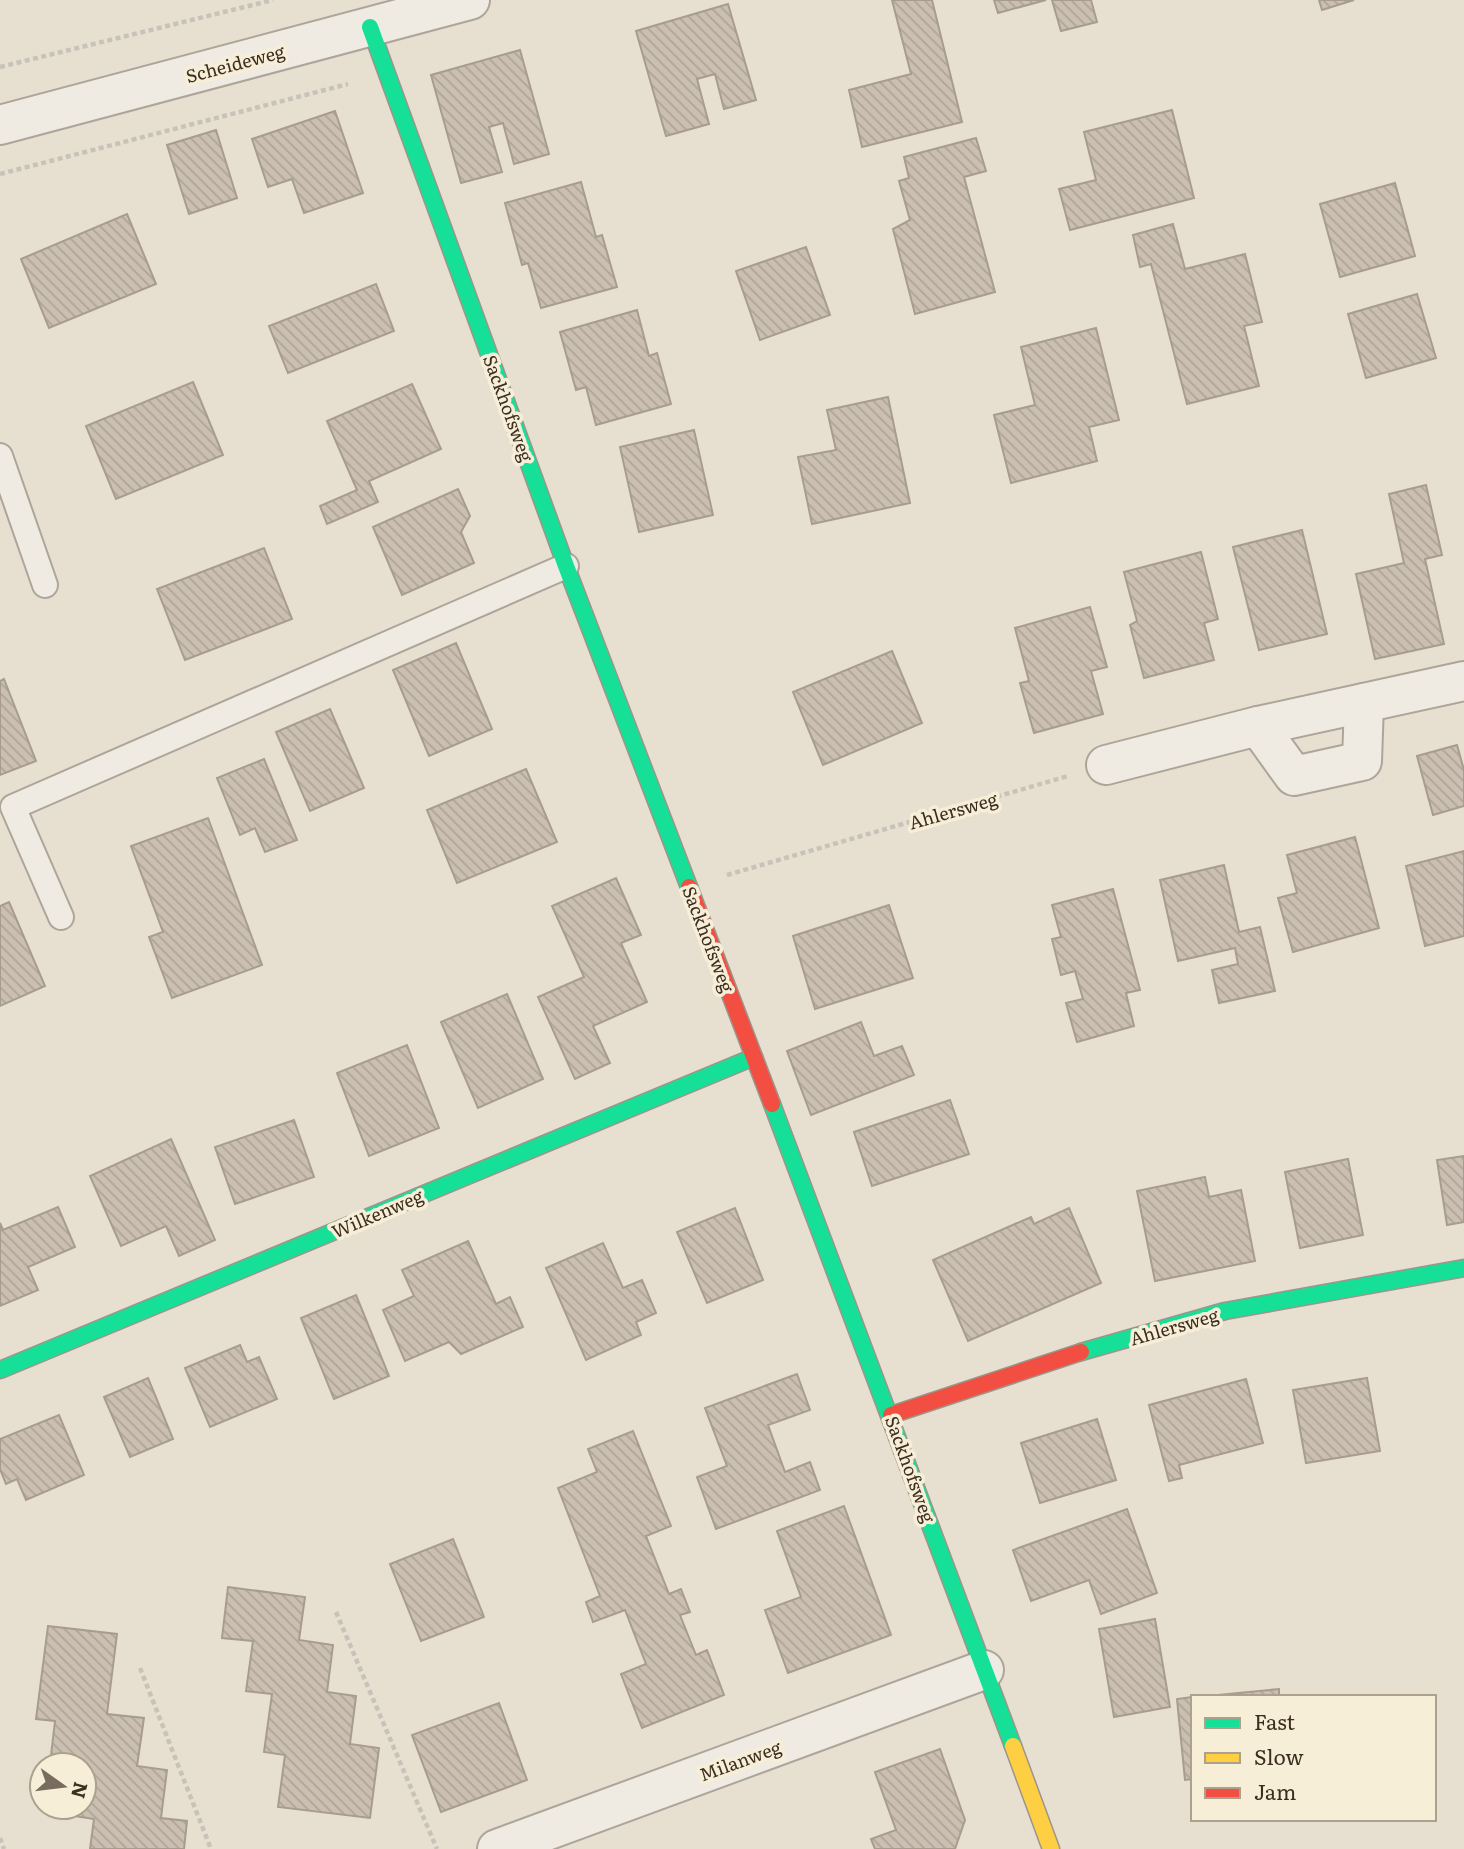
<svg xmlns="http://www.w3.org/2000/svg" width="1464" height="1849" viewBox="0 0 1464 1849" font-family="Literata,serif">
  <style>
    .building { fill: url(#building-back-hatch); stroke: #a89c90; stroke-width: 2 }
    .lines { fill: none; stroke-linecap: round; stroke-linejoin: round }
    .lane-casing { stroke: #ada599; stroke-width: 28 }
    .street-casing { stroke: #ada599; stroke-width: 42 }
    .fast-casing { stroke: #9c958a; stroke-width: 19 }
    .slow-casing { stroke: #9c958a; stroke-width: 19 }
    .jam-casing { stroke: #9c958a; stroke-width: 19 }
    .path { stroke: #c8c2b9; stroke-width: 4.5; stroke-dasharray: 5 3.5; stroke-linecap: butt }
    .lane { stroke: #efebe3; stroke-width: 24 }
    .street { stroke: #efebe3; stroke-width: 38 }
    .fast { stroke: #16e098; stroke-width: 16 }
    .slow { stroke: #ffcf43; stroke-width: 16 }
    .jam { stroke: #f24e42; stroke-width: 16 }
    .labels { text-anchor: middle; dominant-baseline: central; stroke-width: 7; stroke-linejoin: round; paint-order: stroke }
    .street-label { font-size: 18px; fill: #3d2e20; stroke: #f7eed8 }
  </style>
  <defs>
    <pattern id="building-back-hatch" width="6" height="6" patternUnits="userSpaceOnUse" patternTransform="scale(1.75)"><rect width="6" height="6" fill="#cbbfb2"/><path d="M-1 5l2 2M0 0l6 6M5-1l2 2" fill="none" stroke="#afa499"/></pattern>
  </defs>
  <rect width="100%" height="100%" fill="#e7e0d1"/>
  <g class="building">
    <path d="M892 0H932L962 122 862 147 849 90 911 74Z"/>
    <path d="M994 0H1046L998 13Z"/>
    <path d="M1052 0H1091L1097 22 1061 31Z"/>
    <path d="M1319 0H1354L1322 10Z"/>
    <path d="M728 4 756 100 724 109 715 74 697 79 709 124 666 136 636 31Z"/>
    <path d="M520 50 549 154 514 164 503 123 489 127 502 172 461 183 431 75Z"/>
    <path d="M1172 110 1194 198 1070 230 1059 189 1096 180 1084 132Z"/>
    <path d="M335 111 363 193 304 213 292 179 268 187 252 139Z"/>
    <path d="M216 130 237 198 189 214 167 145Z"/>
    <path d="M976 138 986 171 964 177 995 292 915 314 893 229 910 220 899 181 909 178 904 157Z"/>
    <path d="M581 182 596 237 602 235 617 287 541 308 528 263 522 265 505 203Z"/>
    <path d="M1395 183 1415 256 1340 277 1320 204Z"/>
    <path d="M127 214 156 284 49 328 21 259Z"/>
    <path d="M1173 224 1185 269 1245 254 1262 322 1244 326 1259 386 1187 404 1151 264 1140 267 1133 235Z"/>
    <path d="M806 247 830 315 760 340 736 271Z"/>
    <path d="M376 284 394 331 288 373 269 326Z"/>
    <path d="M1417 294 1436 358 1366 378 1348 314Z"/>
    <path d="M637 310 649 356 657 353 671 404 596 425 586 387 576 390 560 332Z"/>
    <path d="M1096 328 1119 420 1089 427 1097 461 1011 483 994 415 1035 405 1021 347Z"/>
    <path d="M193 382 223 455 116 499 86 426Z"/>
    <path d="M412 384 441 449 369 481 378 502 327 524 320 506 357 490 327 421Z"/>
    <path d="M888 397 910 503 812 524 798 457 836 450 827 410Z"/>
    <path d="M694 430 713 515 639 532 620 447Z"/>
    <path d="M1426 485 1442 555 1425 559 1444 644 1375 659 1356 574 1404 563 1389 494Z"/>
    <path d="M458 489 470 516 461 532 474 563 402 595 373 527Z"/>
    <path d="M1302 530 1327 634 1259 650 1233 547Z"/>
    <path d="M264 548 292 619 185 660 157 589Z"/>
    <path d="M1201 552 1218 619 1204 623 1214 660 1144 678 1130 625 1137 621 1124 572Z"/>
    <path d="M1090 607 1107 667 1091 671 1103 714 1034 733 1020 683 1029 681 1015 628Z"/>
    <path d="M456 643 492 729 429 756 393 670Z"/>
    <path d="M892 651 922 723 823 765 793 692Z"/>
    <path d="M4 679 36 761 0 775V681Z"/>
    <path d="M330 709 364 788 310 811 276 732Z"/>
    <path d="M1457 745 1464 770V806L1433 815 1417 756Z"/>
    <path d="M264 759 297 840 265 852 255 828 240 835 217 778Z"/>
    <path d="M526 769 557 842 457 883 427 810Z"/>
    <path d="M208 818 262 965 172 998 149 937 163 932 131 846Z"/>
    <path d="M1355 837 1379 928 1293 952 1278 898 1297 893 1287 855Z"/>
    <path d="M1464 851V936L1425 946 1406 866Z"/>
    <path d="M1224 865 1239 932 1260 927 1275 991 1219 1003 1212 970 1238 964 1235 948 1178 961 1160 880Z"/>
    <path d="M616 878 641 935 621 943 647 1002 593 1026 610 1063 575 1079 538 997 584 977 552 906Z"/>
    <path d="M1113 889 1140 990 1126 993 1134 1026 1077 1042 1066 1003 1083 999 1075 971 1061 975 1052 939 1061 937 1052 905Z"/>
    <path d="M9 902 45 986 0 1006V906Z"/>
    <path d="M889 905 913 978 815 1009 793 936Z"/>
    <path d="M507 994 543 1079 478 1108 441 1022Z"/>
    <path d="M861 1022 874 1056 902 1046 914 1075 811 1115 787 1051Z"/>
    <path d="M407 1045 439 1128 369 1156 337 1073Z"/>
    <path d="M950 1100 969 1154 872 1186 854 1132Z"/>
    <path d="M294 1120 314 1177 235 1204 215 1147Z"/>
    <path d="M171 1139 215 1240 179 1256 166 1226 121 1246 90 1176Z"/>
    <path d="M1464 1156V1222L1447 1225 1437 1160Z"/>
    <path d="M1348 1159 1363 1235 1300 1248 1285 1172Z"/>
    <path d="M1205 1177 1209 1197 1241 1190 1255 1261 1155 1281 1137 1191Z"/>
    <path d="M58 1207 75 1247 28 1267 38 1290 0 1306V1223L3 1230Z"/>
    <path d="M735 1208 763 1280 707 1303 677 1232Z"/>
    <path d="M1069 1208 1101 1283 968 1341 933 1260 1031 1217 1034 1224Z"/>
    <path d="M468 1241 496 1304 510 1297 523 1327 461 1354 449 1342 405 1361 383 1310 414 1296 402 1270Z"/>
    <path d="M603 1243 623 1288 642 1280 656 1313 636 1322 641 1335 586 1360 546 1268Z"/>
    <path d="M356 1295 389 1376 334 1399 301 1318Z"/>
    <path d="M240 1345 247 1362 259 1357 277 1399 210 1427 185 1368Z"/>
    <path d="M797 1374 810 1410 768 1425 785 1472 810 1462 820 1490 716 1529 697 1477 727 1466 705 1408Z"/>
    <path d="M148 1378 173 1439 130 1457 104 1397Z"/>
    <path d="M1367 1378 1380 1451 1306 1463 1293 1390Z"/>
    <path d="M1246 1379 1263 1443 1179 1465 1182 1478 1169 1481 1149 1405Z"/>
    <path d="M59 1415 84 1475 26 1500 17 1479 6 1484 0 1469V1439Z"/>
    <path d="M1097 1419 1116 1480 1040 1503 1021 1443Z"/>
    <path d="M633 1431 671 1526 646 1536 669 1594 681 1589 690 1612 680 1615 696 1655 707 1650 724 1695 642 1728 621 1674 646 1664 625 1610 593 1622 586 1602 600 1596 558 1488 597 1472 588 1449Z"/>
    <path d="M844 1506 891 1635 788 1673 765 1610 801 1597 777 1531Z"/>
    <path d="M1127 1509 1157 1593 1101 1614 1089 1580 1031 1601 1013 1550Z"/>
    <path d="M453 1539 484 1617 421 1641 390 1564Z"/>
    <path d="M228 1587 305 1597 299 1640 333 1645 327 1692 356 1696 350 1744 379 1748 370 1818 278 1807 285 1755 264 1752 272 1694 246 1691 253 1641 222 1638Z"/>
    <path d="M1155 1619 1170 1707 1114 1717 1099 1629Z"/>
    <path d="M48 1626 117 1634 107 1714 144 1718 137 1766 167 1770 161 1818 187 1821 184 1849H90L94 1819 74 1816 75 1807H84V1765L50 1764 55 1721 36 1719Z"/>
    <path d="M1279 1689V1697H1197Z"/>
    <path d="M1193 1697V1779L1185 1780 1177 1699Z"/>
    <path d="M499 1703 527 1780 441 1812 412 1735Z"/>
    <path d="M940 1749 965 1820 955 1849H875L871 1839 896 1830 875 1772Z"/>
  </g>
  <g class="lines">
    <defs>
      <g id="lane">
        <path d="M0 456 45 585"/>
        <path d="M61 917 13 807 566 566"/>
      </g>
      <g id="street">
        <path d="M0 125 470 0"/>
        <path d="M1258 726 1294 776 1362 761 1364 703"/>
        <path d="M1106 765 1258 726 1464 681"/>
        <path d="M497 1849 984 1670"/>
      </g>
      <g id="fast">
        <path d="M370 27 566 566 689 887"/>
        <path d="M772 1104 1013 1746"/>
        <path d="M1081 1352 1225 1311 1464 1268"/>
        <path d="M0 1370 754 1057"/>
      </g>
      <path id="slow" d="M1013 1746 1051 1849"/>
      <g id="jam">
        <path d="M689 887 772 1104"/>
        <path d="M891 1415 1081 1352"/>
      </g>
    </defs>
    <use href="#lane" class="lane-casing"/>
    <use href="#street" class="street-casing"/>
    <use href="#fast" class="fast-casing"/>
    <use href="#slow" class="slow-casing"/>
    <use href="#jam" class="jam-casing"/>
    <g class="path">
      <path d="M0 67 273 0"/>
      <path d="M0 174 348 84"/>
      <path d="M727 875 1068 776"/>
      <path d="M336 1612 437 1849"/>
      <path d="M140 1668 211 1849"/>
      <path d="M0 1838 4 1849"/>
    </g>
    <use href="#lane" class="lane"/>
    <use href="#street" class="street"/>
    <use href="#fast" class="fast"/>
    <use href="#slow" class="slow"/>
    <use href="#jam" class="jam"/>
  </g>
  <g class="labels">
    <g class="street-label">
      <text transform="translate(235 63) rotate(-15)">Scheideweg</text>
      <text transform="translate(509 408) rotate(70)">Sackhofsweg</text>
      <text transform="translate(953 810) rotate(-16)">Ahlersweg</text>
      <text transform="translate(709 939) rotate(69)">Sackhofsweg</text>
      <text transform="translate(377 1213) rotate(-23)">Wilkenweg</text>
      <text transform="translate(1174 1326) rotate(-16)">Ahlersweg</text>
      <text transform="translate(911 1469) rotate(70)">Sackhofsweg</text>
      <text transform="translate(740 1760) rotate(-20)">Milanweg</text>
    </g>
  </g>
  <rect x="1191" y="1695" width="245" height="126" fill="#f7eed8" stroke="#ada18e" stroke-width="2"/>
  <rect x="1205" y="1718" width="35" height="10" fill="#16e098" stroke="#ada18e" stroke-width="2"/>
  <text x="1254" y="1730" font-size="21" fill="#3d2e20">Fast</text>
  <rect x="1205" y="1753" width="35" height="10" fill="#ffcf43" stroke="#ada18e" stroke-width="2"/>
  <text x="1254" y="1765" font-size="21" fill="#3d2e20">Slow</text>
  <rect x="1205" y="1788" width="35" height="10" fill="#f24e42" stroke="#ada18e" stroke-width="2"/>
  <text x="1254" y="1800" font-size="21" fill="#3d2e20">Jam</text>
  <g transform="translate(63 1786) rotate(104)"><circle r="33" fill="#f7eed8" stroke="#ada18e" stroke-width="2"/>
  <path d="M0-5L12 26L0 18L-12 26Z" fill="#786c5e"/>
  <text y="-10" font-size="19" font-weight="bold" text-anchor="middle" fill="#3d2e20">N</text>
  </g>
</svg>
